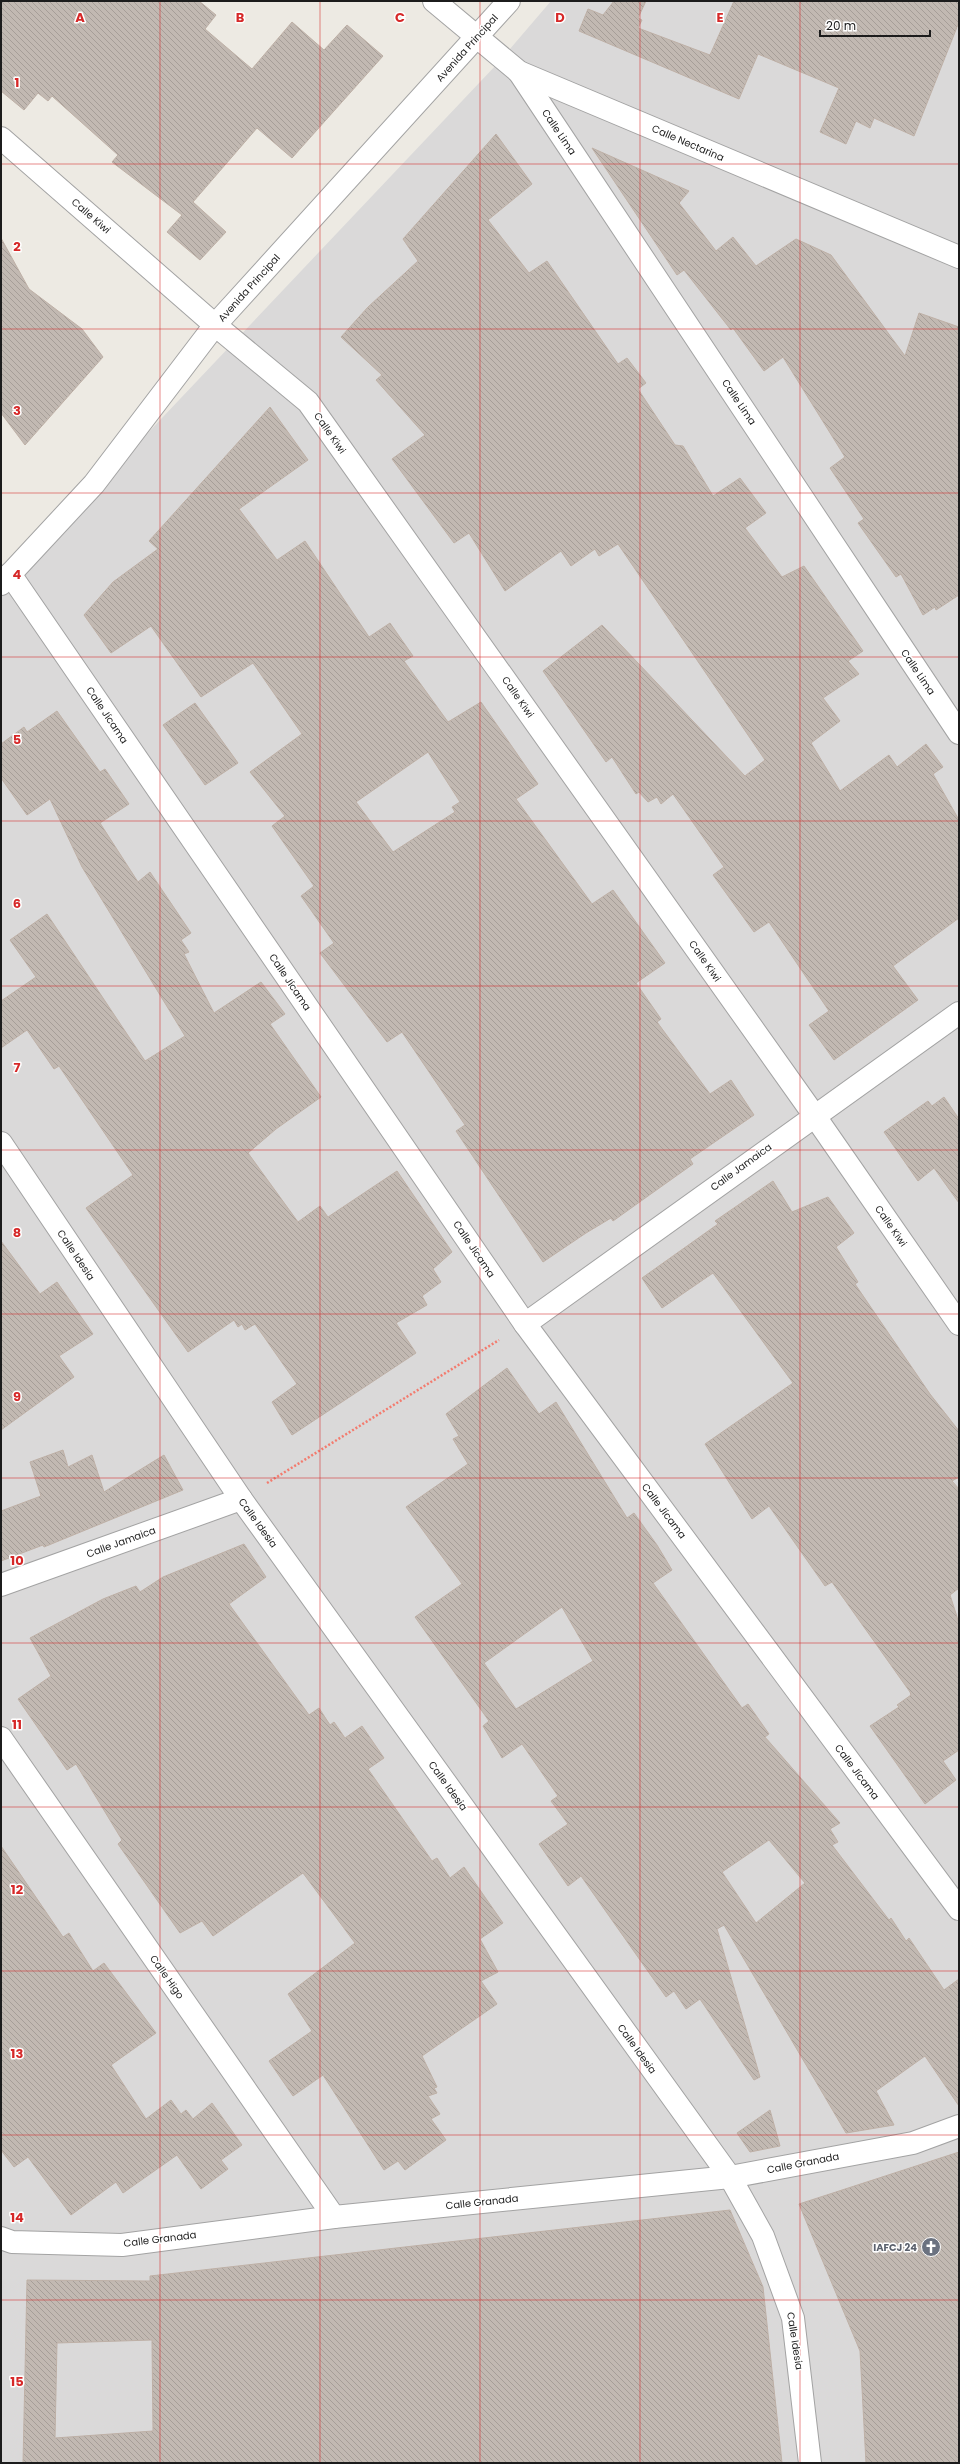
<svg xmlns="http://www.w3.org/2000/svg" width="960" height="2464" viewBox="0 0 960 2464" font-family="Poppins,sans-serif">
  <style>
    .residential { fill: #dad9d9 }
    .building { fill: url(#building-back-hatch); stroke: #beb0a6; fill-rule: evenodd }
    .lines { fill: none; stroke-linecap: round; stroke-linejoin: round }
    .minor-casing { stroke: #a3a3a3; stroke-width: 24 }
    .tertiary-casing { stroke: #a3a3a3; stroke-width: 24 }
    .path { stroke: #f37b6e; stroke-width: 2.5; stroke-dasharray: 2 2; stroke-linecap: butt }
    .minor { stroke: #fff; stroke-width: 22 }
    .tertiary { stroke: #fff; stroke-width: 22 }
    .grid { fill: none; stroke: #d62828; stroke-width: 1; stroke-opacity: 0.55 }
    .labels { text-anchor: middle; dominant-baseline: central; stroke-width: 3; stroke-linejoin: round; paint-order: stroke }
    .street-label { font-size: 10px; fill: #1c1c1c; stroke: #fff }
    .worship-label { font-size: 10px; font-weight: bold; fill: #5b616d; stroke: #fff; text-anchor: end }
    .grid-label { font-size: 13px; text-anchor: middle; font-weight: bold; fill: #d62828; stroke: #fff; stroke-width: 3; stroke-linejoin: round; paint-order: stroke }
  </style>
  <defs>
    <pattern id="building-back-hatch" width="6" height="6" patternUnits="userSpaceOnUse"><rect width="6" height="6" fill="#c2b9b2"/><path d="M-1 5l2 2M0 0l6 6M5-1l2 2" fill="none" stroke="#a69e98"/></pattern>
  </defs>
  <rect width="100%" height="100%" fill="#edeae3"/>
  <path class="residential" d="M551 1H959V2463H1V588L498 63Z"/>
  <g class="building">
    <path d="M1 1H199L216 15 205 29 252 69 292 22 324 50 347 25 383 56 292 158 257 128 193 202 226 232 200 260 167 232 182 215 112 162 118 155 52 96 48 101 38 93 24 110 1 91Z"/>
    <path d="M614 1H646L638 18 642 20 638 28 710 55 734 1H959V22L914 136 874 118 870 128 856 121 846 144 820 132 839 88 758 54 739 99 579 31 588 9 603 15Z"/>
    <path d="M496 134 532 184 488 220 529 273 547 261 618 364 627 358 646 383 638 389 675 445 683 446 713 496 740 478 766 513 745 528 782 577 804 566 863 651 848 661 859 674 823 698 840 721 811 743 840 791 889 755 897 767 926 744 943 767 933 774 959 820V918L893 966 918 1000 834 1060 809 1025 829 1011 769 922 754 932 713 875 724 867 673 794 661 804 657 797 648 802 639 792 636 794 612 757 606 762 543 671 602 625 745 776 765 760 618 544 599 556 595 549 571 566 561 551 505 591 469 533 454 543 392 459 425 435 376 380 382 375 341 337 368 307 418 261 403 239Z"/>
    <path d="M592 148 689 191 679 203 716 251 733 237 756 266 796 239 831 255 905 356 919 313 959 327V595L936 610 935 607 923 615 901 574 896 577 858 523 864 519 830 468 845 457 783 357 764 371 733 328 731 330 684 270 677 275Z"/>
    <path d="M1 238 29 289 82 329 103 357 25 445 1 413Z"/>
    <path d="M270 407 308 460 239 509 277 560 305 541 369 637 390 623 413 656 404 661 448 722 481 702 538 784 516 799 592 904 613 890 665 963 636 983 661 1019 657 1022 710 1094 731 1080 754 1115 690 1159 693 1164 641 1201 613 1221 611 1218 586 1233 543 1262 456 1131 465 1125 402 1032 387 1042 320 953 334 943 301 896 314 886 272 826 285 816 250 772 302 734 253 663 201 697 151 626 111 653 84 615 113 582 158 549 149 541ZM428 752 460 802 452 807 455 812 393 852 356 802Z"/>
    <path d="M195 703 238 763 205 785 163 725Z"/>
    <path d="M57 711 100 772 105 769 129 804 100 823 138 882 150 872 191 933 181 940 189 952 184 954 214 1013 261 982 285 1014 270 1024 321 1097 276 1129 248 1153 298 1222 320 1206 328 1217 397 1171 452 1252 433 1269 441 1282 422 1296 427 1305 396 1323 416 1353 292 1435 272 1402 297 1384 255 1324 245 1330 242 1324 238 1327 234 1320 188 1352 86 1208 133 1175 59 1066 54 1069 27 1030 1 1048V1001L36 977 10 940 47 914 145 1061 185 1036 82 867 50 799 27 815 1 778V744L24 727 27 732Z"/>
    <path d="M944 1097 959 1119V1203L934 1168 918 1181 884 1132 928 1101 932 1106Z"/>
    <path d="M773 1181 792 1212 828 1197 854 1233 836 1247 858 1282 855 1284 930 1394 959 1431V1477L952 1481 959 1489V1588L950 1595 959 1623V1750L943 1761 956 1780 925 1804 870 1726 899 1707 897 1705 911 1695 910 1692 832 1582 825 1586 769 1506 752 1519 705 1444 793 1383 713 1273 662 1308 642 1278 718 1224 715 1221Z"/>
    <path d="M1 1241 40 1294 57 1282 93 1334 59 1356 74 1377 1 1430Z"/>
    <path d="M507 1368 539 1414 556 1402 627 1518 634 1513 657 1545 672 1570 653 1583 742 1708 748 1704 769 1734 765 1737 840 1823 830 1829 838 1842 832 1845 889 1920 891 1918 906 1941 909 1938 944 1990 959 1979V2106L925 2056 876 2091 894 2125 846 2133 724 1925 717 1929 760 2077 754 2080 700 1999 686 2009 674 1991 666 1997 581 1876 568 1886 539 1844 568 1824 551 1801 558 1796 522 1744 502 1758 483 1726 489 1721 415 1617 462 1584 406 1507 468 1464 453 1439 459 1436 446 1414ZM562 1607 593 1661 516 1709 484 1663ZM769 1840 805 1883 756 1923 722 1872Z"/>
    <path d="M63 1450 68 1467 92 1455 104 1492 164 1455 183 1490 44 1547 43 1545 1 1561V1511L41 1496 30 1462Z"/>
    <path d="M244 1544 266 1577 229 1604 309 1715 319 1708 330 1725 334 1722 345 1738 362 1726 384 1758 368 1769 432 1861 437 1858 450 1878 464 1867 503 1923 480 1939 498 1972 481 1981 497 2004 422 2056 437 2087 434 2088 437 2093 428 2096 440 2114 431 2119 446 2140 405 2170 398 2161 384 2170 323 2075 293 2096 269 2061 312 2031 288 1994 355 1943 303 1873 213 1936 202 1921 180 1933 118 1844 122 1840 76 1764 67 1770 18 1699 51 1676 30 1638 103 1599 136 1586 140 1592 163 1577Z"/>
    <path d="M1 1846 63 1937 69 1933 93 1971 104 1963 156 2033 111 2065 146 2119 171 2100 181 2114 186 2110 193 2119 212 2103 242 2145 221 2160 228 2169 201 2189 177 2155 123 2193 116 2182 71 2215 28 2157 14 2167 1 2150Z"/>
    <path d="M770 2110 780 2146 750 2152 737 2133Z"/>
    <path d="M959 2152V2463H866L860 2351 799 2204Z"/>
    <path d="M730 2210 763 2287 782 2463H23L27 2280 150 2281V2276ZM152 2340 153 2431 55 2438 57 2343Z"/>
  </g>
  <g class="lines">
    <defs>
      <g id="minor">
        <path d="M519 72 959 733"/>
        <path d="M10 574 525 1324 959 1909"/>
        <path d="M1 1143 241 1499 730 2177 763 2236 793 2318 810 2463"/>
        <path d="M525 1324 959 1013"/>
        <path d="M1 1585 241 1499"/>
        <path d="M1 1738 334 2217"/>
        <path d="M1 2238 12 2242 122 2245 334 2217 730 2177 913 2143 959 2126"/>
      </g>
      <g id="tertiary">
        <path d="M434 1 519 72 959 257"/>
        <path d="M1 138 215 325 308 402 814 1115 959 1324"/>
        <path d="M1 584 94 484 215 325 509 1"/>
      </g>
    </defs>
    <use href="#minor" class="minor-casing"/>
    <use href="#tertiary" class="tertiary-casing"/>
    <path class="path" d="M267 1483 499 1340"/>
    <use href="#minor" class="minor"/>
    <use href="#tertiary" class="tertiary"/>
  </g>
  <path class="grid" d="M160 1V2463M320 1V2463M480 1V2463M640 1V2463M800 1V2463M1 164H959M1 329H959M1 493H959M1 657H959M1 821H959M1 986H959M1 1150H959M1 1314H959M1 1478H959M1 1643H959M1 1807H959M1 1971H959M1 2135H959M1 2300H959"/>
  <defs>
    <symbol id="church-disc" viewBox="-11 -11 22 22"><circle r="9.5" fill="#6b7280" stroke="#fff"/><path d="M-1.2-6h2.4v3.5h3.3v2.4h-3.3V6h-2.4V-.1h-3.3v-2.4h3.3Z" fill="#fff"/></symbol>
  </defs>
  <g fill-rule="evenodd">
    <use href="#church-disc" x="920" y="2236" width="22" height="22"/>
  </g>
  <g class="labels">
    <g class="street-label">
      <text transform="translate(467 48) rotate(-48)">Avenida Principal</text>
      <text transform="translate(559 132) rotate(56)">Calle Lima</text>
      <text transform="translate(688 143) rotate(23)">Calle Nectarina</text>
      <text transform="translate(91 216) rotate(41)">Calle Kiwi</text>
      <text transform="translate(249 288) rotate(-48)">Avenida Principal</text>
      <text transform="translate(739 402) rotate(56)">Calle Lima</text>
      <text transform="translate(330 433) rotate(55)">Calle Kiwi</text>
      <text transform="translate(918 672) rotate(56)">Calle Lima</text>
      <text transform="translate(518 697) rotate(55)">Calle Kiwi</text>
      <text transform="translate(107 715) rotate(56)">Calle Jícama</text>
      <text transform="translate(705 961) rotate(55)">Calle Kiwi</text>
      <text transform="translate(290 982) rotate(56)">Calle Jícama</text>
      <text transform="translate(741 1167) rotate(-36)">Calle Jamaica</text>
      <text transform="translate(891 1226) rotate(55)">Calle Kiwi</text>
      <text transform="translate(474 1249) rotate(56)">Calle Jícama</text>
      <text transform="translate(76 1255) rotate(56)">Calle Idesia</text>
      <text transform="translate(664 1511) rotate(53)">Calle Jícama</text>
      <text transform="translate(258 1523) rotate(54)">Calle Idesia</text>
      <text transform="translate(121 1542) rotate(-20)">Calle Jamaica</text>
      <text transform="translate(857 1772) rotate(53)">Calle Jícama</text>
      <text transform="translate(448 1786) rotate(54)">Calle Idesia</text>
      <text transform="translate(167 1977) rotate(55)">Calle Higo</text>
      <text transform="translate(637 2049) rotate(54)">Calle Idesia</text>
      <text transform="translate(803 2163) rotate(-11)">Calle Granada</text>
      <text transform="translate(482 2202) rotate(-6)">Calle Granada</text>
      <text transform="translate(160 2239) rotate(-7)">Calle Granada</text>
      <text transform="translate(795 2341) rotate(81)">Calle Idesia</text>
    </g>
    <g class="worship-label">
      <text x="917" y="2247">IAFCJ 24</text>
    </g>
  </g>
  <g class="grid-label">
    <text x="80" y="22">A</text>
    <text x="240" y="22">B</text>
    <text x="400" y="22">C</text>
    <text x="560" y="22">D</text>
    <text x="720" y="22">E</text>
    <text x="17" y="87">1</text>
    <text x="17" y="251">2</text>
    <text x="17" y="415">3</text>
    <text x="17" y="579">4</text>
    <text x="17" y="744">5</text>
    <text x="17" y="908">6</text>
    <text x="17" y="1072">7</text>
    <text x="17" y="1237">8</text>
    <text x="17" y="1401">9</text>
    <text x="17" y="1565">10</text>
    <text x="17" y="1729">11</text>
    <text x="17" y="1894">12</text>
    <text x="17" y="2058">13</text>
    <text x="17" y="2222">14</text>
    <text x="17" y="2386">15</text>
  </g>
  <rect width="960" height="2464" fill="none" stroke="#1c1c1c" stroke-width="4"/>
  <path d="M820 30v6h110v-6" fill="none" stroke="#1c1c1c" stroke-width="2"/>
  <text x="826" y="30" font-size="12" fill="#1c1c1c" stroke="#ffffff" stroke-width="3" paint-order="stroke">20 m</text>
</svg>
